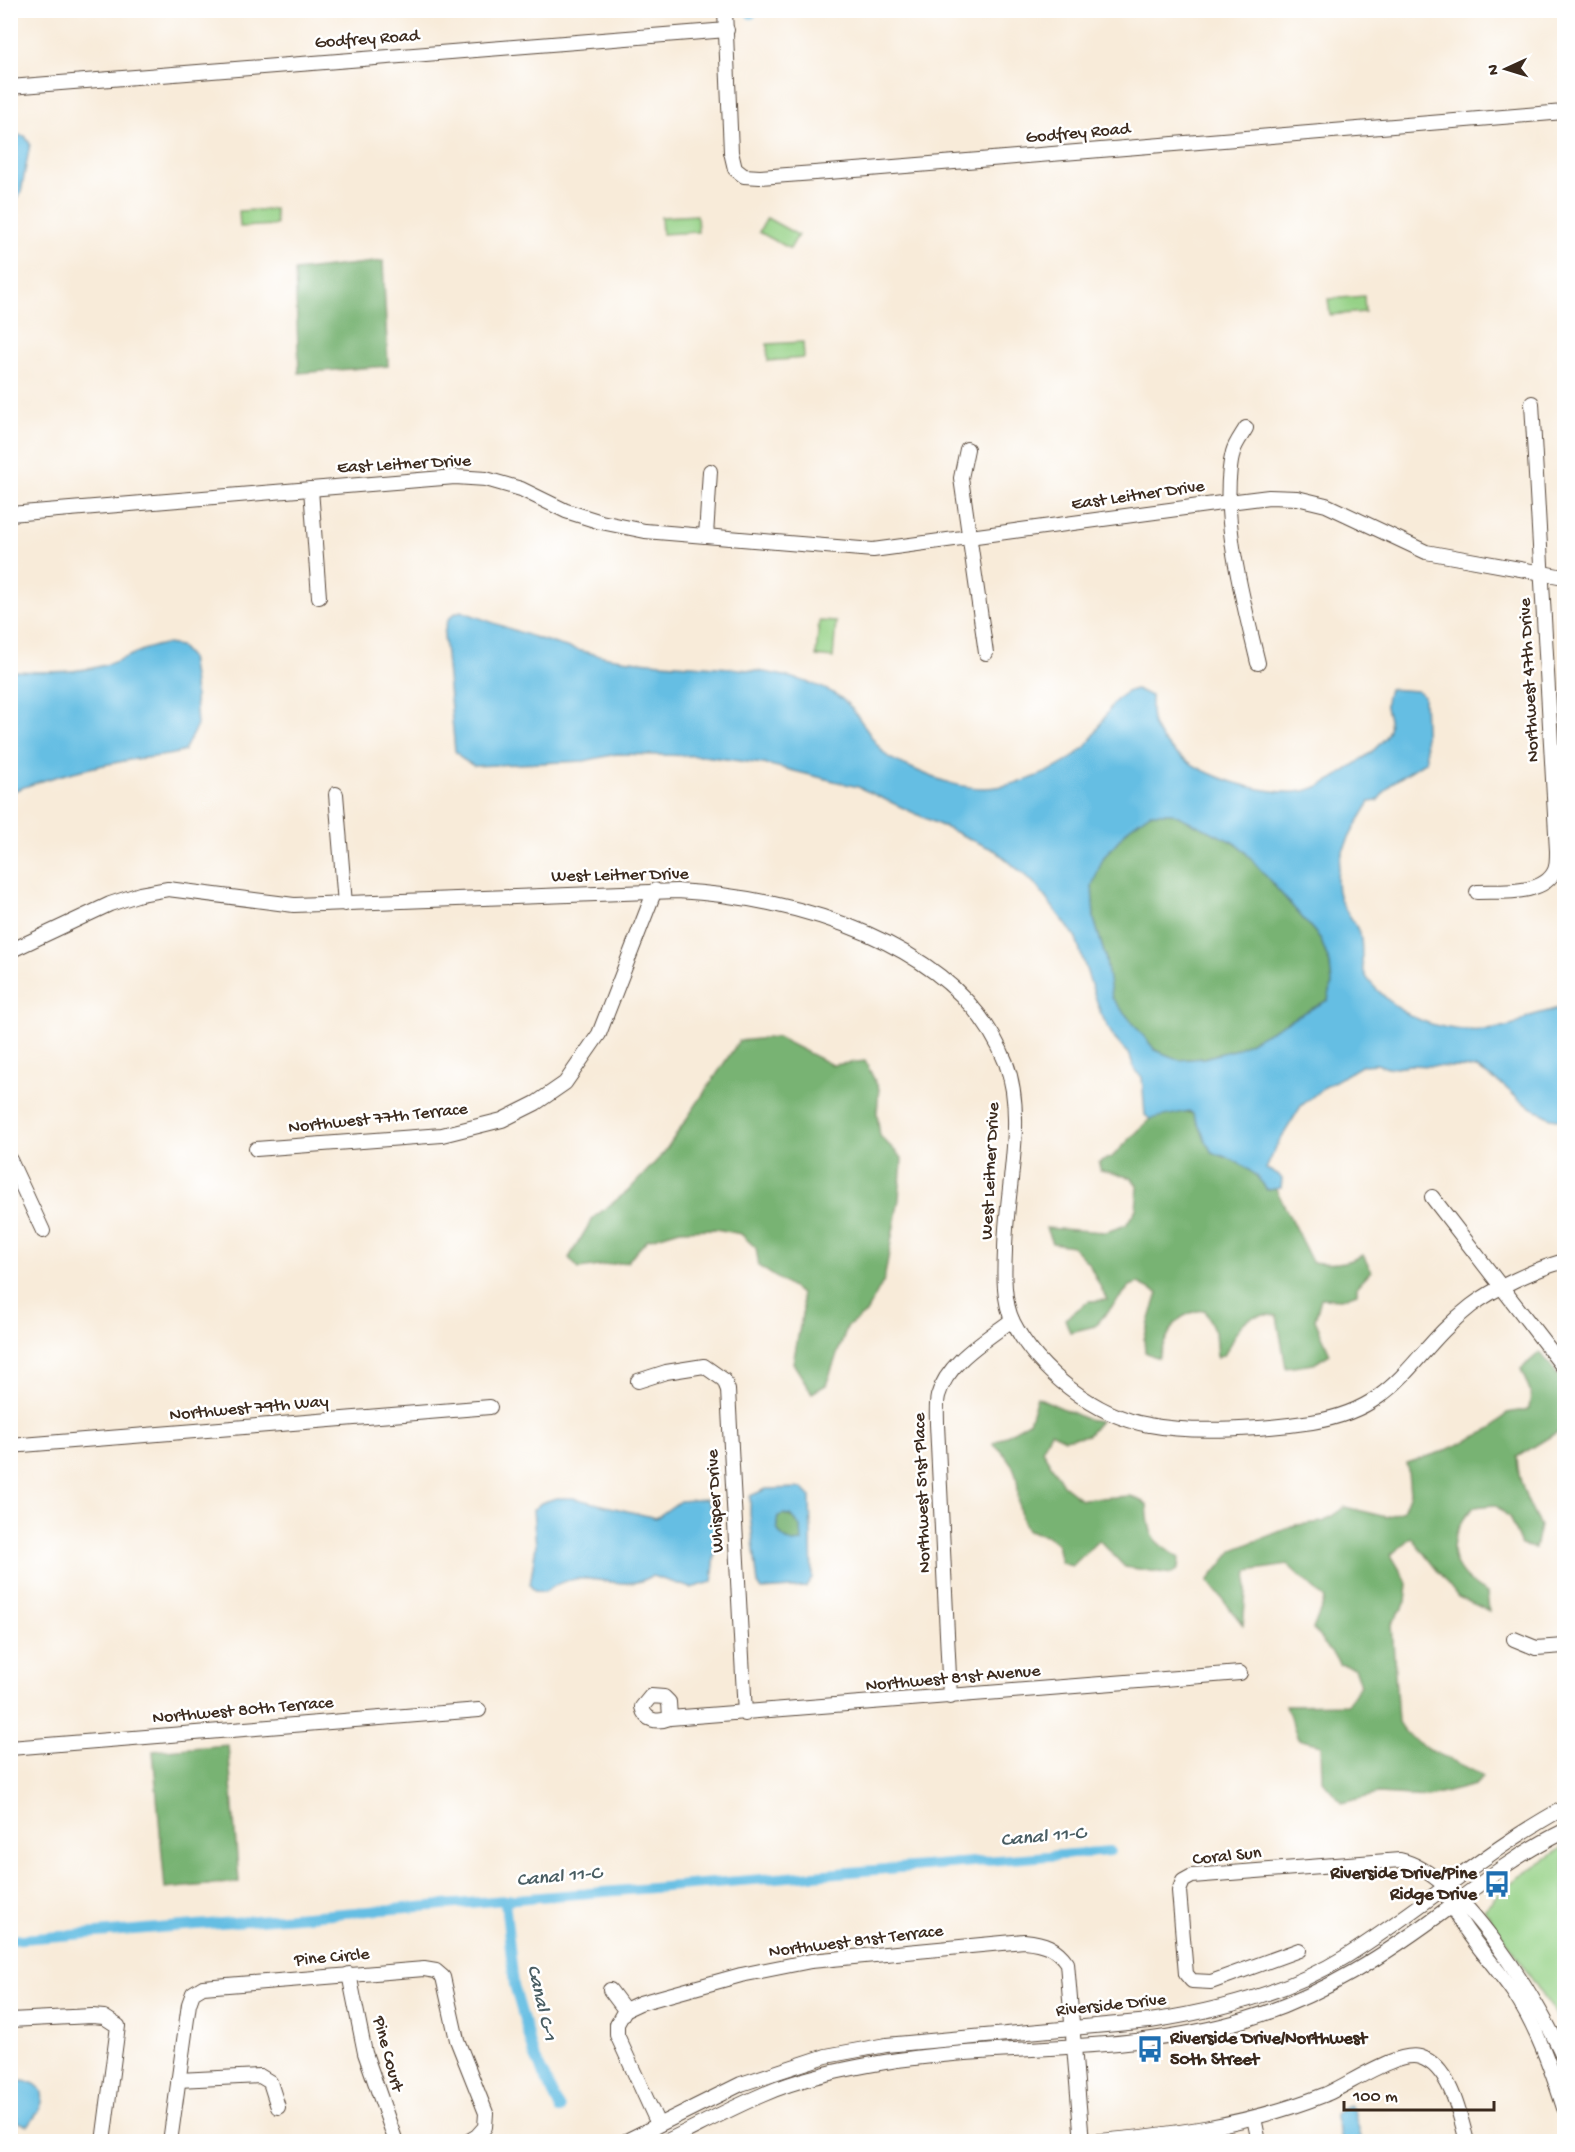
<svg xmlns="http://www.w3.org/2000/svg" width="1575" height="2152" viewBox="0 0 1575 2152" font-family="'Gochi Hand',sans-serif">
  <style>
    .green { fill: #95d186; stroke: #687e52; stroke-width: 1.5 }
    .forest { fill: #78b373; stroke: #5a6e48; stroke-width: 1.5 }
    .water { fill: #65bee3; stroke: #507480; stroke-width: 1.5; fill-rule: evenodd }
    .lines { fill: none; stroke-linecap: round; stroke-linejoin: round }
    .canal { stroke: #65bee3; stroke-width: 10 }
    .minor-casing { stroke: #57473a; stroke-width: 16 }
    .minor { stroke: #fff; stroke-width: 14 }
    .labels { text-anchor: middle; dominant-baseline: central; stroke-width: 5; stroke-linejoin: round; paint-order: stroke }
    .street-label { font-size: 18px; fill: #3b2a1e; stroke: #fff }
    .poi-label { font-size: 18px; font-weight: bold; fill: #3b2a1e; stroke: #fff; text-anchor: end }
    .water-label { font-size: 20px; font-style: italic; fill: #4a5e63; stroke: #fff }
  </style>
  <rect width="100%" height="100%" fill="#fff"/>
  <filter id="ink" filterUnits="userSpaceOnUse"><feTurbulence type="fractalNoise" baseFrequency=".0167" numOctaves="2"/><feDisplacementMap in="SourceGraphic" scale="12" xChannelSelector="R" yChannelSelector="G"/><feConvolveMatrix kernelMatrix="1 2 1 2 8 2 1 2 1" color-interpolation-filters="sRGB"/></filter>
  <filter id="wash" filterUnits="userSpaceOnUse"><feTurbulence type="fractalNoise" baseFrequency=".008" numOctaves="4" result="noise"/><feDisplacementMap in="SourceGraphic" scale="24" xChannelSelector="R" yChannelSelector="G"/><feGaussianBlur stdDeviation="1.35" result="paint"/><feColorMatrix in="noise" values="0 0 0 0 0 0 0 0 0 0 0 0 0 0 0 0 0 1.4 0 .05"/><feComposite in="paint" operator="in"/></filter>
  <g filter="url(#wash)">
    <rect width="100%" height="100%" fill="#f8ebd9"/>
    <g class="green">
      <path d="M275 209 276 225 240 227 239 211Z"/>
      <path d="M697 215 698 232 662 234 661 217Z"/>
      <path d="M767 218 798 235 790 249 759 232Z"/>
      <path d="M1364 296 1365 312 1330 315 1328 299Z"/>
      <path d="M803 342 804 358 768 361 767 344Z"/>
      <path d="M819 621 836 622 833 658 816 656Z"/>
      <path d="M1564 1847V2034L1555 2013 1484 1909 1507 1885Z"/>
    </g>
    <g class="forest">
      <path d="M383 261 388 366 299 373 295 271Z"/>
      <path d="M1150 813H1172L1239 845 1320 938 1330 964 1332 984 1328 1000 1237 1049 1204 1058 1179 1060 1155 1050 1112 998 1105 956 1094 919 1092 886 1103 858 1129 828Z"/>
      <path d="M777 1037 832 1065 865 1061 879 1089 877 1113 880 1136 902 1158 899 1199 884 1280 866 1313 847 1327 826 1385 812 1393 793 1363 803 1310 801 1294 759 1266 756 1248 741 1234 716 1229 680 1230 647 1240 627 1262 579 1269 569 1258 593 1218 628 1191 663 1154 739 1041Z"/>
      <path d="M1181 1110 1193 1114 1212 1153C1234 1158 1255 1170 1267 1190L1276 1189 1312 1262C1331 1265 1346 1264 1363 1255L1371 1271 1357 1286V1293L1341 1299 1321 1298 1315 1320 1330 1354 1314 1364 1286 1368 1277 1316C1244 1310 1238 1328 1225 1354L1217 1358 1215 1332 1205 1310C1174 1312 1169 1332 1158 1358L1145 1352 1144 1339 1158 1293 1138 1283 1130 1286 1095 1326 1070 1332 1065 1319 1089 1301 1107 1300 1089 1264 1072 1246 1052 1243 1046 1228 1106 1232 1126 1225 1136 1209 1138 1187 1132 1178 1100 1170 1099 1162 1112 1157 1150 1119Z"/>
      <path d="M1540 1352 1564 1383V1428L1517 1457C1518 1482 1528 1505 1540 1526L1535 1548 1521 1545 1509 1517 1495 1505 1474 1507C1443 1539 1446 1571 1487 1593L1489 1611 1458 1597 1411 1537 1391 1555 1408 1584 1406 1602 1392 1624 1398 1722C1414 1751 1457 1758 1483 1777L1475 1785 1428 1797 1378 1794 1342 1803 1322 1780 1321 1745 1298 1739 1286 1705 1347 1704 1361 1685 1355 1668 1340 1664 1313 1629 1325 1599 1288 1565 1248 1571 1243 1625 1208 1581 1233 1550 1296 1525 1323 1522 1345 1507 1386 1517 1403 1511 1410 1493 1407 1463 1444 1451 1492 1429 1507 1413 1529 1409 1531 1394 1521 1369Z"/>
      <path d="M1037 1397 1086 1419 1100 1421 1088 1435 1065 1439 1051 1432 1042 1450 1063 1485 1081 1499 1131 1496 1147 1504C1149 1534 1151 1543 1179 1557L1178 1569 1172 1574 1125 1567 1099 1540 1072 1566 1061 1563 1057 1544 1046 1535 1027 1531C1007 1493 1034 1479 993 1443L1029 1422Z"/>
      <path d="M783 1514C796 1517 806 1528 802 1542L793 1543C781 1538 774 1530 778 1517Z"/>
      <path d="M228 1745 239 1882 165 1889 153 1751Z"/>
    </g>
    <g class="water">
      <path d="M15 135 25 136 30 144 21 193 11 208V136Z"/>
      <path d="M461 611C510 629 557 647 608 657 676 669 764 661 827 690 858 703 864 734 887 756 892 760 901 763 907 766 937 780 968 793 1003 786 1030 781 1063 768 1084 748 1103 730 1108 694 1136 689L1151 696C1151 709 1150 722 1157 732 1181 771 1253 794 1296 792 1318 791 1340 775 1358 762 1368 755 1385 743 1389 729 1391 722 1387 713 1386 707 1385 701 1388 694 1389 689L1417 691 1424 696 1426 761 1392 783 1377 801 1370 802C1354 828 1328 866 1340 899 1345 912 1356 922 1360 935 1364 948 1359 962 1365 974 1369 984 1379 991 1386 998 1418 1029 1472 1037 1514 1025 1520 1023 1524 1018 1530 1016 1541 1012 1553 1011 1564 1006V1120L1551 1118 1520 1101 1504 1086 1476 1068 1410 1065 1387 1068 1377 1064 1363 1065 1323 1088 1301 1106 1277 1145 1266 1169 1278 1174 1282 1179 1281 1188 1267 1190C1255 1170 1234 1158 1212 1153L1193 1114 1189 1111 1150 1119 1145 1115 1142 1077 1135 1071 1130 1056 1114 1038 1101 1014 1075 936 1034 883 996 851 858 787 770 765 703 756 616 754 584 761 474 766 462 759 455 751 444 635C446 622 448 615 461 611ZM1150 813H1172L1239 845 1320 938 1330 964 1332 984 1328 1000 1237 1049 1204 1058 1179 1060 1155 1050 1112 998 1105 956 1094 919 1092 886 1103 858 1129 828Z"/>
      <path d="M167 644 180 646 190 657 194 684 197 725 184 751C163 758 140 757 119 762 82 769 46 778 11 792V671C43 672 73 674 105 665 126 659 145 646 167 644Z"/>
      <path d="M802 1488 810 1496 812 1579 806 1587 762 1590 758 1584 750 1515V1496L766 1489ZM783 1514 790 1515 801 1527 802 1542 793 1543C781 1538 774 1530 778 1517Z"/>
      <path d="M556 1498H573L656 1518 680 1501 706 1499C720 1521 715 1557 712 1582L691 1588 652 1576C617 1597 584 1561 545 1592L534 1591 530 1585 536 1546 533 1510 541 1503Z"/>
      <path d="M22 2081C53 2083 44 2111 27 2125L14 2121 17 2118 11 2110V2084Z"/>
      <path d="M1349 2105 1354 2111 1362 2141H1342L1335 2114Z"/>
    </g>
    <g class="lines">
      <g class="canal">
        <path d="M751 10V14"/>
        <path d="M505 1901 514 1985 534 2055 560 2109"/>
        <path d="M10 1940 1110 1851"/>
      </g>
    </g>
  </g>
  <g filter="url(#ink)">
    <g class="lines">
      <defs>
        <g id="minor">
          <path d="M725 10 731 152 735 169 744 176 760 177 869 169 1564 112"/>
          <path d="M10 87 727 30"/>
          <path d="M1246 428C1242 435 1235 444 1233 452 1218 511 1244 604 1258 663"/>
          <path d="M967 449 961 478 986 653"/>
          <path d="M311 489 319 597"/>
          <path d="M10 514 455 477 486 479 521 489 566 511 601 522 645 531 873 550 1229 502 1269 497 1297 498 1326 505 1426 552 1564 577"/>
          <path d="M706 536 710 471"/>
          <path d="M336 794 345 904"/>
          <path d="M1477 892C1500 891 1544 896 1555 870 1557 865 1557 857 1557 851L1532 403"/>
          <path d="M10 951 110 904 140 894 168 889 294 905 677 891C794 897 959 942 1006 1063 1027 1118 1005 1193 1005 1251 1004 1273 1003 1301 1013 1322 1038 1371 1095 1416 1149 1425 1195 1434 1266 1429 1312 1422 1401 1408 1409 1354 1471 1306 1496 1287 1534 1270 1564 1261"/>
          <path d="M256 1149 442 1135 502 1120 536 1103 565 1083 599 1034 655 890"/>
          <path d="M10 1160 43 1231"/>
          <path d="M1432 1197 1564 1368"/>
          <path d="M638 1381 666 1372 704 1366 724 1380 728 1390 745 1714"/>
          <path d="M10 1446 490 1407"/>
          <path d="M1514 1639 1536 1648 1564 1646"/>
          <path d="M950 1697 937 1424C937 1415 936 1405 938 1396 947 1362 986 1340 1012 1320"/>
          <path d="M670 1718 669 1702 664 1697 651 1696 642 1707C645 1721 657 1723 670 1718L1240 1673"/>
          <path d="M10 1748 479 1710"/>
          <path d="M1448 1898C1463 1933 1493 1962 1514 1993 1537 2028 1551 2068 1564 2108"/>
          <path d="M1299 1950 1211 1982 1192 1981 1186 1974 1179 1891 1183 1881 1192 1876 1400 1860C1462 1874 1539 2002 1564 2058"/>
          <path d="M349 1974 365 2053 396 2142"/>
          <path d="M610 1990 625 2010 617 2024V2035L658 2124"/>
          <path d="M625 2010 640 2003 741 1975 811 1961 1024 1941C1044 1943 1056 1947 1067 1963L1082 2142"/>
          <path d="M10 2020 92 2016 104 2017 118 2026 103 2142"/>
          <path d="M178 2080 260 2076 270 2082 278 2107"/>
          <path d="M1254 2118 1259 2142"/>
          <path d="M170 2142 189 2004 193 1993 203 1987 424 1969 436 1971 443 1977 457 2040 486 2113 485 2127 477 2136 467 2142"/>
          <path d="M624 2142 741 2084 826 2056 886 2045 1150 2021C1217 2011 1287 1993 1345 1957 1420 1911 1486 1850 1564 1808"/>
          <path d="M665 2142C698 2126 729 2109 762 2095 800 2078 844 2069 885 2062 1005 2043 1130 2055 1247 2019 1323 1996 1388 1953 1451 1906 1487 1878 1523 1851 1564 1831"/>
          <path d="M1087 2142C1167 2136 1248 2125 1324 2095 1347 2086 1397 2050 1420 2057 1450 2066 1460 2115 1467 2142"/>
        </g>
      </defs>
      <use href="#minor" class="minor-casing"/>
      <use href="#minor" class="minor"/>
    </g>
  </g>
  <defs>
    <symbol id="bus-bare" viewBox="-9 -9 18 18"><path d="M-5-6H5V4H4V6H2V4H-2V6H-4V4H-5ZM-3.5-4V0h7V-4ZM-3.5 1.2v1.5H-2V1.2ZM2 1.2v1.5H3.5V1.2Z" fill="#1f6fb2" stroke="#fff" stroke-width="2.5" paint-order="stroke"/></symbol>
  </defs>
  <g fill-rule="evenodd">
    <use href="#bus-bare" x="1478" y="1865" width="38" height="38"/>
    <use href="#bus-bare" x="1131" y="2030" width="38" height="38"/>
  </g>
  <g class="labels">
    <g class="street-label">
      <text transform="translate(367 40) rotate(-4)">Godfrey Road</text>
      <text transform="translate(1078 134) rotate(-5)">Godfrey Road</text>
      <text transform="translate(404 465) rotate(-3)">East Leitner Drive</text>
      <text transform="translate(1138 496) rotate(-8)">East Leitner Drive</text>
      <text transform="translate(1530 680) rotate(-93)">Northwest 47th Drive</text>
      <text transform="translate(620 876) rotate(-1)">West Leitner Drive</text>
      <text transform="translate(378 1119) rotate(-6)">Northwest 77th Terrace</text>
      <text transform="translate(991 1171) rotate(-87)">West Leitner Drive</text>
      <text transform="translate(249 1409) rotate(-5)">Northwest 79th Way</text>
      <text transform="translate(923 1493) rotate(-92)">Northwest 51st Place</text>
      <text transform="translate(716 1501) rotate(-93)">Whisper Drive</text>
      <text transform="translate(953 1679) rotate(-5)">Northwest 81st Avenue</text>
      <text transform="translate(243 1711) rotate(-5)">Northwest 80th Terrace</text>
      <text transform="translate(1227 1857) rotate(-6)">Coral Sun</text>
      <text transform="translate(856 1942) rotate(-7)">Northwest 81st Terrace</text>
      <text transform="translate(332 1958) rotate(-5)">Pine Circle</text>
      <text transform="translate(1111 2006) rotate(-6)">Riverside Drive</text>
      <text transform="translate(387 2054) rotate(75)">Pine Court</text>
    </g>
    <g class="poi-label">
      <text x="1477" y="1874">Riverside Drive/Pine<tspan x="1477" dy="21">Ridge Drive</tspan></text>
      <text x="1170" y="2039" text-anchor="start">Riverside Drive/Northwest<tspan x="1170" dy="21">50th Street</tspan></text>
    </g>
    <g class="water-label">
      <text transform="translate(1043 1838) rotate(-5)">Canal 11-C</text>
      <text transform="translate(559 1878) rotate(-5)">Canal 11-C</text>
      <text transform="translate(540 2003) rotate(77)">Canal C-1</text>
    </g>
  </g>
  <rect width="1575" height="2152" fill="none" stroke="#fff" stroke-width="36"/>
  <g transform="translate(1506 69) rotate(266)" stroke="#ffffff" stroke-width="4.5" paint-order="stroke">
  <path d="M0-4.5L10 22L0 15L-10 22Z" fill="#3b2a1e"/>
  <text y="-9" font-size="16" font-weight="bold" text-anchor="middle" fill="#3b2a1e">N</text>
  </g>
  <path d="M1344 2101v9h150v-9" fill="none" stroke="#3b2a1e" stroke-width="3"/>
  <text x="1353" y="2101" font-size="18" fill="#3b2a1e" stroke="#ffffff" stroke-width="4.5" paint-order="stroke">100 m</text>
</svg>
